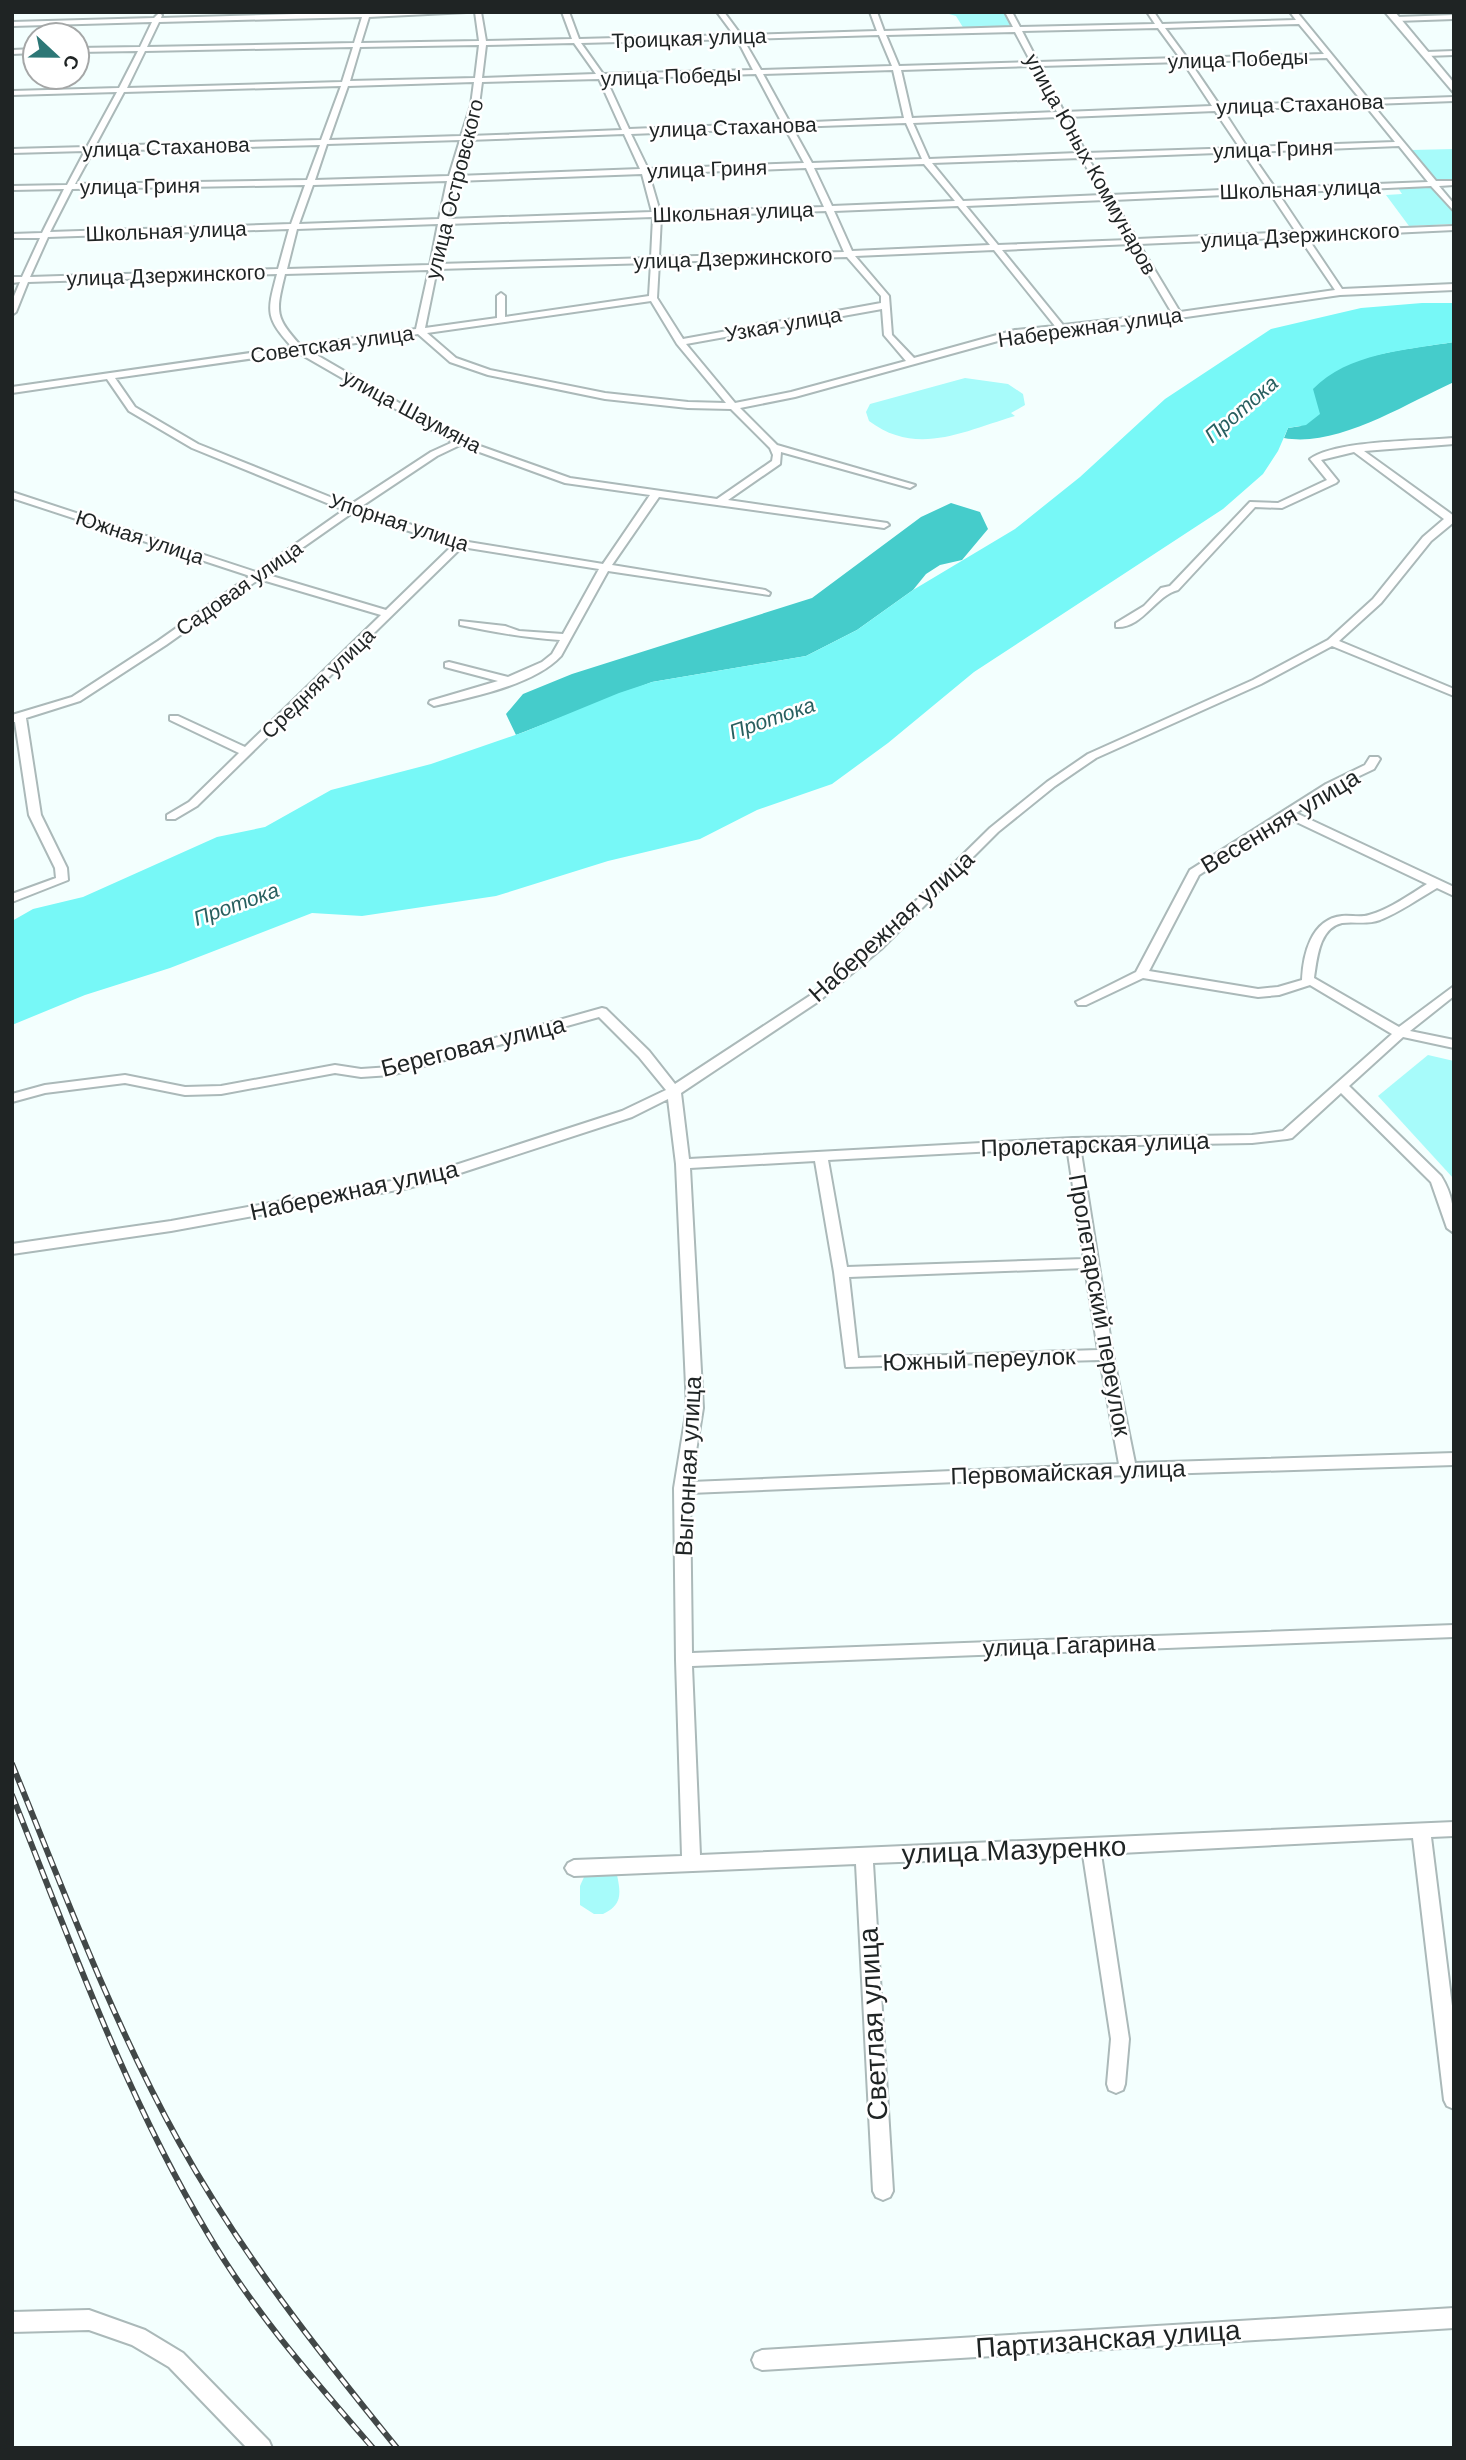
<svg xmlns="http://www.w3.org/2000/svg" width="1466" height="2460" viewBox="0 0 1466 2460" font-family="Arial,sans-serif">
  <style>
    .green { fill: #a7fbfa }
    .forest { fill: #45cccb }
    .water { fill: #77f8f7 }
    .lines { fill: none; stroke-linecap: round; stroke-linejoin: round }
    .minor-casing { stroke: #abb9b9; stroke-width: 4 }
    .major-casing { stroke: #abb9b9; stroke-width: 4 }
    .minor { fill: #fff; fill-rule: evenodd }
    .major { fill: #fff; fill-rule: evenodd }
    .rail-casing { stroke: #424848; stroke-width: 6 }
    .rail { stroke: #fff; stroke-width: 3.5; stroke-dasharray: 10; stroke-linecap: butt }
    .labels { text-anchor: middle; dominant-baseline: central; stroke-width: 5; stroke-linejoin: round; paint-order: stroke }
    .far-street-label { font-size: 21px; fill: #1f2424; stroke: #fff }
    .far-water-label { font-size: 21px; font-style: italic; fill: #285f5f; stroke: #fff }
    .street-label { font-size: 24px; fill: #1f2424; stroke: #fff }
    .near-street-label { font-size: 28px; fill: #1f2424; stroke: #fff }
  </style>
  <rect width="100%" height="100%" fill="#f3fffe"/>
  <g class="green">
    <path d="M958 12H1004L1013 28 964 29 956 16 949 14Z"/>
    <path d="M1454 149V180L1434 181 1411 150Z"/>
    <path d="M1432 186 1454 213V224L1409 226 1386 195 1402 194 1398 188Z"/>
    <path d="M965 378 1008 384 1023 394 1025 405 1011 413 1015 416C964 431 917 457 869 421L866 412 870 404Z"/>
    <path d="M1428 1055 1454 1061V1179L1378 1096Z"/>
    <path d="M607 1871 617 1875C621 1894 622 1905 603 1914H594L580 1905V1886L584 1877 591 1872Z"/>
  </g>
  <g class="forest">
    <path d="M1454 342V382C1405 404 1337 448 1284 438L1288 428 1301 426C1305 415 1307 399 1312 389 1332 355 1417 348 1454 342Z"/>
    <path d="M951 503 980 512 988 529 962 560 940 565 926 574 913 590 857 630 806 656 652 682 516 735 506 714 523 694 572 674 812 598 921 517Z"/>
  </g>
  <path class="water" d="M1422 303H1454V342C1406 350 1348 353 1313 389L1320 414 1306 425 1288 428 1278 451 1263 474 1223 509 974 672 888 743 832 784 757 810 700 839 608 861 496 896 362 916 312 913 170 968 85 995 12 1025V921L33 909 83 897 217 837 265 827 331 790 431 764 524 732 619 693 652 682 806 656 857 630 913 590 1015 529 1080 477 1165 399 1271 329 1361 308Z"/>
  <g class="lines">
    <defs>
      <g id="minor">
        <path d="M363 12H467L369 17 361 43 479 41 475 12H481L486 41 572 39 562 12H569L579 39 734 35 717 12H724L741 35 877 31 870 12H877L884 31 1013 27 1005 12H1012L1020 27 1155 24 1147 12H1154L1162 24 1296 20 1290 12H1297L1369 100 1454 97V101L1372 104 1436 181H1454V185L1439 186 1454 204V211L1431 186 1278 193 1304 232 1454 226V230L1307 237 1342 289 1454 284V290L1340 295 1151 322 1016 336 795 397 740 408 777 445 915 485 910 488 781 452 780 464 728 500 887 523 889 525 884 528 659 497 612 565 765 590 770 593 769 595 608 571 561 656C534 685 472 697 434 706L429 703 430 701 498 681 445 667V663L449 662 508 677 542 662 552 654 560 640C526 638 493 632 460 625V621L505 626 519 631 563 634 599 569 462 547 197 806 175 819H167V815L189 802 239 753 170 720V716H178L245 747 381 615 259 579 166 645 80 701 26 718 41 815 67 868 68 880 12 902V894L56 878 55 868 29 815 15 722H12V715L72 697 158 641 250 576 12 498V492L256 572 344 510 192 448 129 411 107 379 12 393V387L292 347C265 317 267 312 277 274L28 282 16 312 12 315V301L20 282 12 283V277H22L40 238H12V234L42 233 64 189 12 190V186L67 185 85 151 12 153V149L87 147 117 92 12 95V91L119 88 138 51 77 52V48L140 47 152 22 12 26V22L154 18 159 13 162 15 161 18ZM362 17 354 43 147 47 159 22ZM1299 24 1324 54 1187 58 1165 28ZM1158 28 1180 58 1038 62 1022 31ZM1015 32 1031 62 899 66 886 35ZM879 35 892 66 761 70 743 39ZM737 39 753 70 603 74 581 43ZM574 43 596 74 482 78 486 45ZM479 45 475 78 350 81 360 47ZM353 47 342 82 127 88 145 51ZM1327 58 1361 100 1220 106 1190 62ZM1183 62 1212 106 1064 112 1040 66ZM1033 66 1057 112 912 118 901 70ZM893 70 904 118 790 123 763 74ZM756 74 782 123 629 129 606 79ZM599 79 622 130 469 136 479 105 482 82ZM474 82 471 105 461 136 329 140 348 86ZM341 86 321 140 95 146 124 92ZM1365 105 1395 142 1247 147 1223 110ZM1215 111 1240 148 1086 153 1067 117ZM1059 117 1078 153 929 159 913 123ZM906 123 922 159 812 163 792 127ZM785 128 804 163 648 169 631 134ZM624 134 640 169 457 176 468 140ZM460 140 449 176 315 180 327 144ZM320 145 307 180 75 184 93 151ZM1399 146 1428 182 1275 188 1250 152ZM1243 152 1267 188 1110 195 1088 158ZM1081 158 1103 195 963 201 932 163ZM924 164 955 201 832 206 814 168ZM806 168 824 207 660 212 649 174ZM642 174 652 212 448 219 455 181ZM447 181 439 219 299 224 313 185ZM305 185 291 224 50 232 72 189ZM1270 193 1296 232 1137 239 1113 200ZM1105 200 1129 240 998 245 966 206ZM958 206 990 245 852 251 834 211ZM826 211 844 252 659 257 661 217ZM653 217 651 258 438 264 447 224ZM438 224 430 265 287 269 297 229ZM289 229 278 269 30 277 48 237ZM1299 237 1335 290 1180 312 1139 244ZM1131 244 1172 313 1063 325 1002 250ZM994 250 1055 326 1015 330 914 358 892 335 889 296 855 256ZM847 257 881 296V303L683 339 657 298 659 262ZM651 263 649 296 505 317V296L501 293 497 296V318L425 328 437 269ZM429 270 416 329 301 346C274 316 276 312 285 274ZM651 301 677 344 726 403 688 402 605 393 490 370 456 358 427 333ZM882 309 884 335 906 361 791 392 735 403 686 344ZM418 334 450 362 488 375 605 399 688 408 731 409 770 448 773 455 772 461 717 499 570 478 463 440 308 350ZM297 352 453 442 431 452 350 505 198 444 135 407 115 378ZM460 445 565 483 650 495 603 564 462 541 359 508 437 456ZM352 513 453 545 386 610 265 574Z"/>
        <path d="M1454 15V19L1396 21 1393 19 1396 17Z"/>
        <path d="M35 49V53L12 54V50Z"/>
        <path d="M1454 51V55L1426 56 1422 54 1426 52Z"/>
        <path d="M1454 438V444L1364 451 1454 516V522L1431 541 1381 603 1339 641 1454 689V696L1332 646 1261 684 1096 758 1055 786 998 832 881 949 819 1001 681 1093 689 1159 1073 1138 1252 1135 1283 1131 1392 1034 1310 985 1279 995 1258 997 1143 978 1086 1005H1078L1076 1002 1136 972 1190 870 1326 784 1365 765 1370 757H1378L1380 759 1374 769 1334 788 1296 813 1454 887V896L1437 888C1418 899 1400 912 1380 920 1366 925 1355 921 1342 923 1319 928 1317 959 1314 978L1399 1027 1454 986V996L1410 1031 1454 1040V1048L1403 1037 1349 1086 1441 1176C1453 1195 1454 1211 1454 1233L1447 1228 1431 1182 1341 1093 1292 1138 1287 1139 1252 1143 1080 1146 1113 1355 1135 1463 1454 1453V1465L1128 1475 690 1493 692 1653 1454 1625V1637L692 1666 700 1855 1454 1822V1836L1431 1837 1454 2022V2109L1447 2106 1444 2100 1413 1838 1101 1854 1129 2039 1125 2084 1123 2090 1116 2093 1109 2090 1107 2084 1111 2039 1083 1855 873 1863 893 2191 890 2197 883 2200 876 2197 873 2191 856 1864 574 1876 568 1873 565 1868 568 1863 574 1860 682 1856 676 1660 674 1488 687 1408 676 1164 668 1099 632 1117 445 1178 408 1188 171 1231 12 1254V1244L171 1221 408 1178 437 1171 622 1111 666 1090 639 1057 599 1017 391 1075 361 1077 335 1073 221 1094 185 1095 125 1083 45 1093 12 1102V1094L45 1085 125 1075 185 1087 221 1086 335 1065 361 1069 391 1067 602 1008 606 1009 649 1051 675 1084 811 995 873 943 990 828 1047 782 1088 754 1253 680 1328 640 1373 599 1423 537 1444 519 1354 452 1321 460 1338 481 1336 483 1282 508 1255 507 1178 590C1156 595 1142 629 1116 627V623L1144 606 1161 588 1170 586 1250 502 1278 503 1327 480 1310 459C1336 440 1419 441 1454 438ZM1288 818 1427 884C1409 895 1390 909 1369 915 1360 918 1351 915 1342 916 1311 919 1303 955 1302 980L1278 987 1258 989 1149 971 1199 875ZM1067 1147 1084 1259 847 1267 828 1160ZM815 1161 834 1272 846 1367 1100 1360 1119 1464 691 1482 703 1408 690 1168ZM1085 1268 1098 1350 858 1358 849 1277Z"/>
        <path d="M1454 2308V2328L762 2370 755 2367 752 2360 755 2353 762 2350Z"/>
        <path d="M89 2310 145 2330 183 2353 269 2441 272 2448H247L169 2367 132 2345 89 2330 12 2332V2312Z"/>
      </g>
      <path id="major" d="M1385 12H1395L1454 83V93Z"/>
    </defs>
    <use href="#minor" class="minor-casing"/>
    <use href="#major" class="major-casing"/>
    <use href="#minor" class="minor"/>
    <use href="#major" class="major"/>
    <defs>
      <g id="rail">
        <path d="M12 1764C64 1891 112 2021 179 2142 240 2252 318 2351 397 2448"/>
        <path d="M12 1795C71 1943 126 2097 208 2234 254 2312 314 2380 373 2448"/>
      </g>
    </defs>
    <use href="#rail" class="rail-casing"/>
    <use href="#rail" class="rail"/>
  </g>
  <g class="labels">
    <g class="far-street-label">
      <text transform="translate(689 38) rotate(-2)">Троицкая улица</text>
      <text transform="translate(1238 59) rotate(-2)">улица Победы</text>
      <text transform="translate(671 76) rotate(-2)">улица Победы</text>
      <text transform="translate(1300 104) rotate(-2)">улица Стаханова</text>
      <text transform="translate(733 127) rotate(-2)">улица Стаханова</text>
      <text transform="translate(166 147) rotate(-2)">улица Стаханова</text>
      <text transform="translate(1273 149) rotate(-2)">улица Гриня</text>
      <text transform="translate(1091 164) rotate(61)">улица Юных Коммунаров</text>
      <text transform="translate(707 169) rotate(-2)">улица Гриня</text>
      <text transform="translate(140 186) rotate(-1)">улица Гриня</text>
      <text transform="translate(454 189) rotate(-76)">улица Островского</text>
      <text transform="translate(1300 189) rotate(-2)">Школьная улица</text>
      <text transform="translate(733 212) rotate(-2)">Школьная улица</text>
      <text transform="translate(166 231) rotate(-2)">Школьная улица</text>
      <text transform="translate(1300 235) rotate(-3)">улица Дзержинского</text>
      <text transform="translate(733 258) rotate(-2)">улица Дзержинского</text>
      <text transform="translate(166 275) rotate(-2)">улица Дзержинского</text>
      <text transform="translate(783 324) rotate(-10)">Узкая улица</text>
      <text transform="translate(1090 327) rotate(-8)">Набережная улица</text>
      <text transform="translate(332 344) rotate(-8)">Советская улица</text>
      <text transform="translate(412 411) rotate(28)">улица Шаумяна</text>
      <text transform="translate(399 522) rotate(18)">Упорная улица</text>
      <text transform="translate(140 537) rotate(18)">Южная улица</text>
      <text transform="translate(239 588) rotate(-35)">Садовая улица</text>
      <text transform="translate(318 683) rotate(-44)">Средняя улица</text>
    </g>
    <g class="far-water-label">
      <text transform="translate(1241 409) rotate(-41)">Протока</text>
      <text transform="translate(772 718) rotate(-19)">Протока</text>
      <text transform="translate(236 904) rotate(-20)">Протока</text>
    </g>
    <g class="street-label">
      <text transform="translate(1280 821) rotate(-31)">Весенняя улица</text>
      <text transform="translate(891 926) rotate(-42)">Набережная улица</text>
      <text transform="translate(473 1046) rotate(-14)">Береговая улица</text>
      <text transform="translate(1095 1144) rotate(-2)">Пролетарская улица</text>
      <text transform="translate(354 1190) rotate(-12)">Набережная улица</text>
      <text transform="translate(1100 1305) rotate(80)">Пролетарский переулок</text>
      <text transform="translate(979 1359) rotate(-2)">Южный переулок</text>
      <text transform="translate(688 1466) rotate(-87)">Выгонная улица</text>
      <text transform="translate(1068 1472) rotate(-2)">Первомайская улица</text>
      <text transform="translate(1069 1645) rotate(-2)">улица Гагарина</text>
    </g>
    <g class="near-street-label">
      <text transform="translate(1014 1850) rotate(-2)">улица Мазуренко</text>
      <text transform="translate(873 2024) rotate(-93)">Светлая улица</text>
      <text transform="translate(1108 2339) rotate(-4)">Партизанская улица</text>
    </g>
  </g>
  <rect width="1466" height="2460" fill="none" stroke="#1f2424" stroke-width="28"/>
  <g transform="translate(56 56) rotate(112)"><circle r="33" fill="#ffffff" stroke="#a5a7a7" stroke-width="2"/>
  <path d="M0-5L12 26L0 18L-12 26Z" fill="#2d7776"/>
  <text y="-10" font-size="19" font-weight="bold" text-anchor="middle" fill="#1f2424">С</text>
  </g>
</svg>
